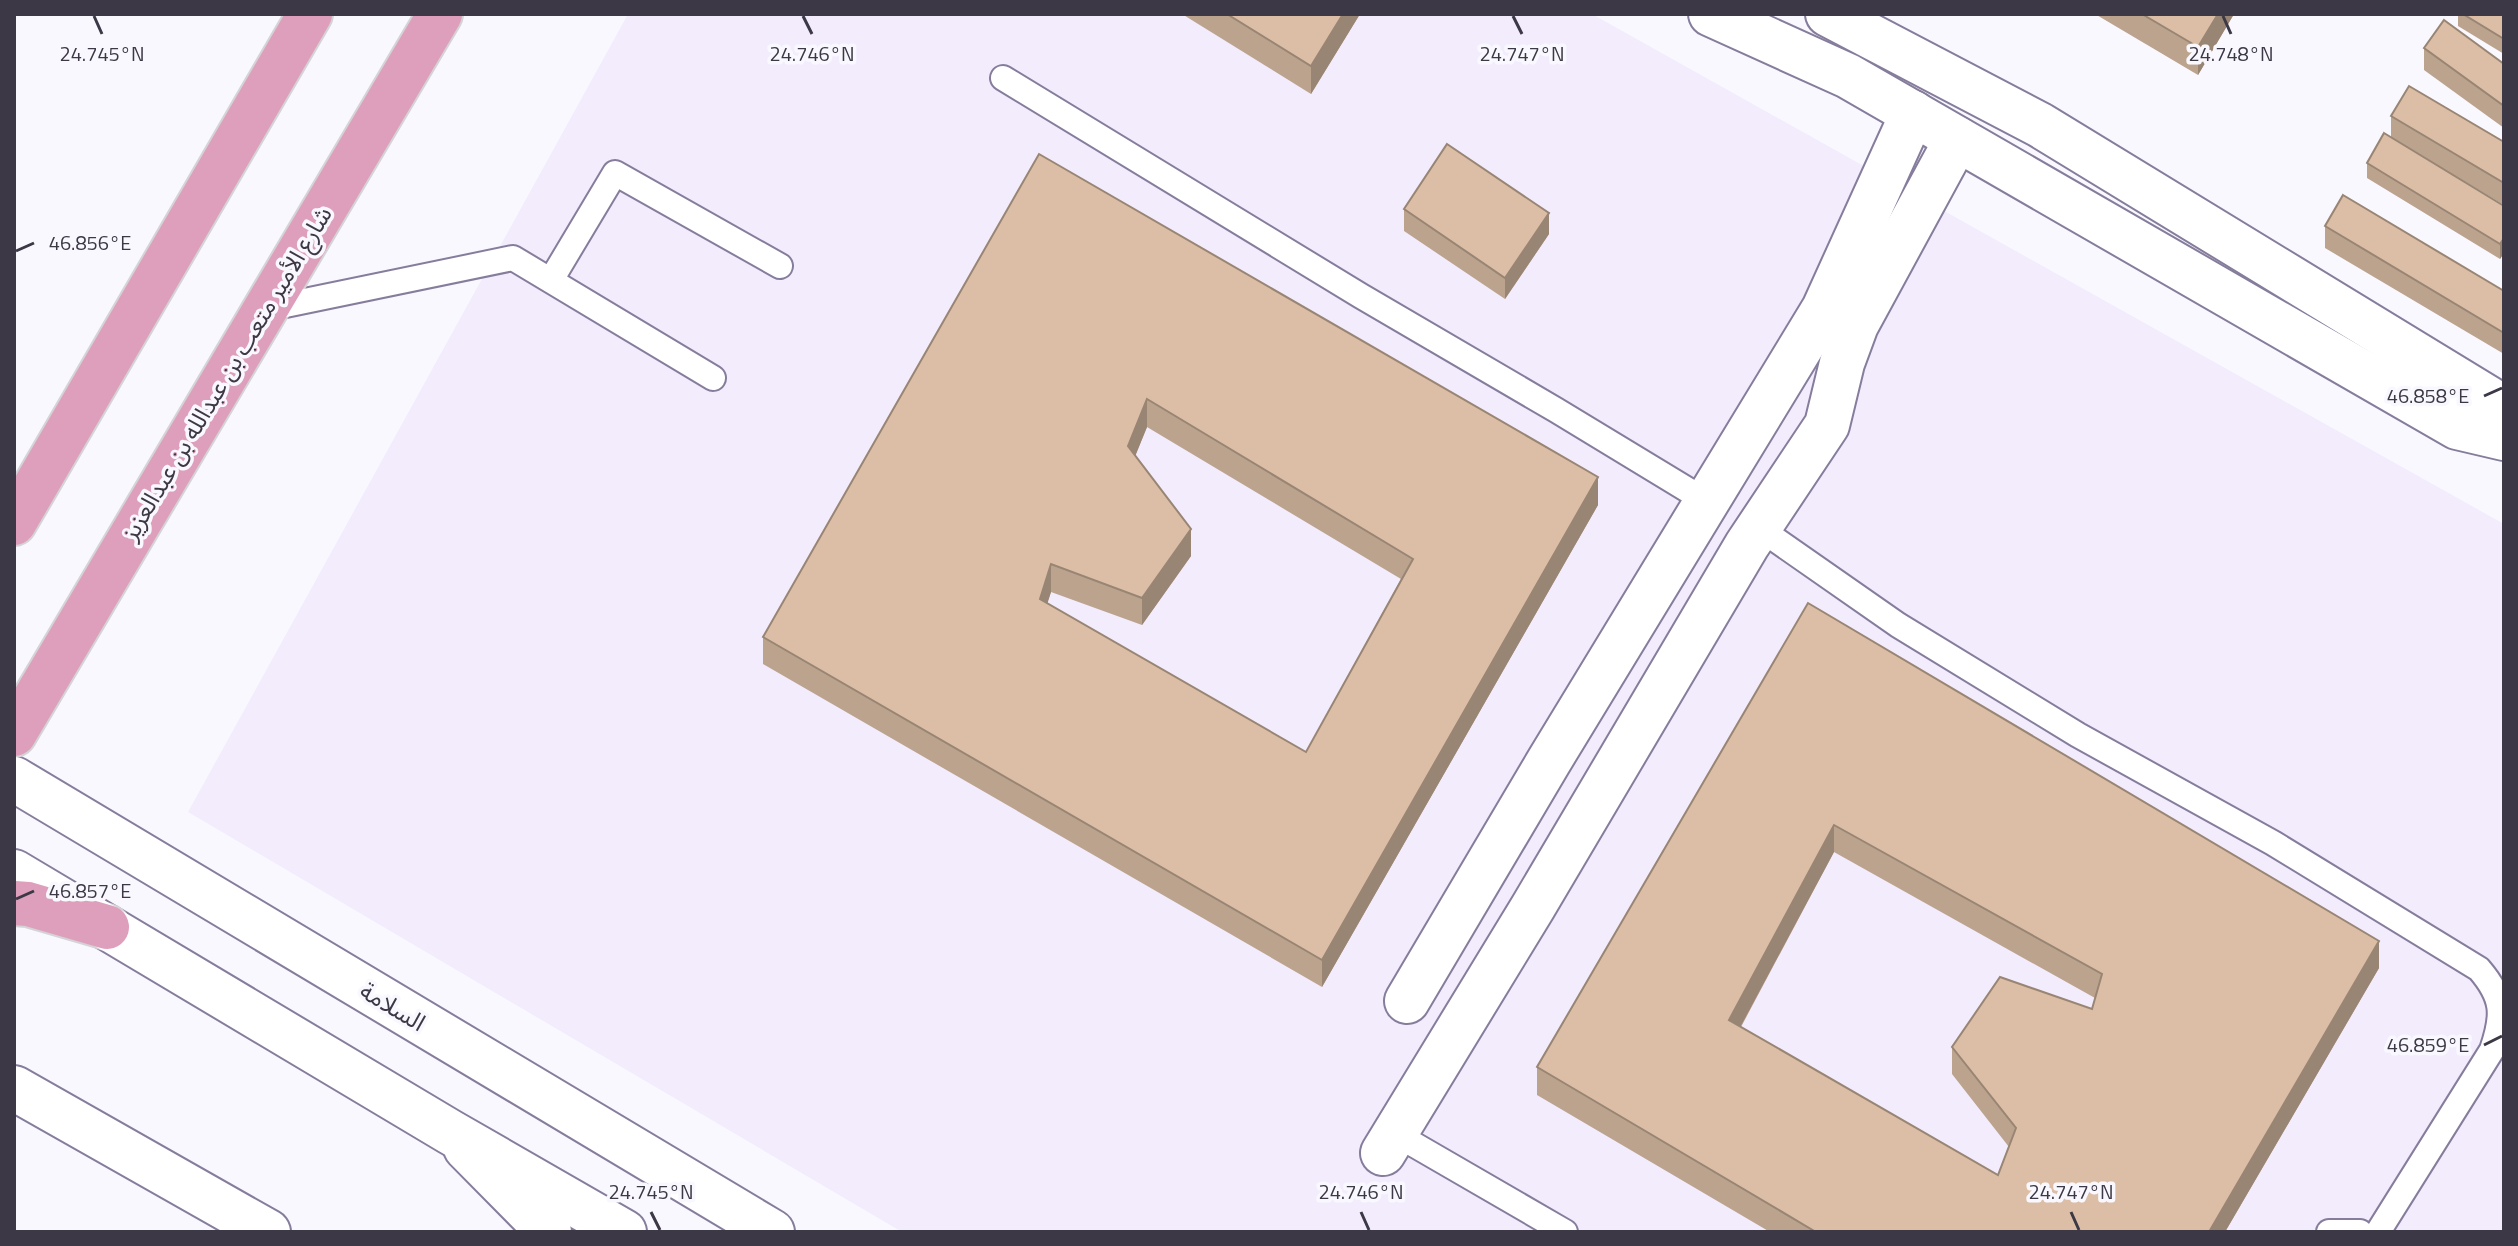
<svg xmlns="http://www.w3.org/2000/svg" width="2518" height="1246" viewBox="0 0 2518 1246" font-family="'Titillium Web','Noto Sans Arabic',sans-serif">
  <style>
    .education { fill: #f2ecfd }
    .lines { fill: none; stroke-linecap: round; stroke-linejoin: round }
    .service-casing { stroke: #867d9c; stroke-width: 28 }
    .minor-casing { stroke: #867d9c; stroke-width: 48 }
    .tertiary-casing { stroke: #867d9c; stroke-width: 48 }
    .trunk-casing { stroke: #d4d3d6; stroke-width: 48 }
    .service { stroke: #fff; stroke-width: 24 }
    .minor { stroke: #fff; stroke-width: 44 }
    .tertiary { stroke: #fff; stroke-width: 44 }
    .trunk { stroke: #de9fbc; stroke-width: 44 }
    .wall { fill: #bca38e; fill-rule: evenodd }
    .shaded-wall { fill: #998574 }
    .building { fill: #dbbea5; stroke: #998574; stroke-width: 2; fill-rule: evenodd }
    .ticks { fill: none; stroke: #3c3845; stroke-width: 3 }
    .labels { text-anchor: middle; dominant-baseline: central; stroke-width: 7; stroke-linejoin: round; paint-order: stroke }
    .street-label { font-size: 24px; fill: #3c3845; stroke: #faf8ff }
    .ticks-label { font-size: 20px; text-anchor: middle; fill: #3c3845; stroke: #faf8ff; stroke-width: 7; stroke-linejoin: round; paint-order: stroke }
  </style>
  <rect width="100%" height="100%" fill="#faf8ff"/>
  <path class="education" d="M628 14H1592L2504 524V1232H902L188 812Z"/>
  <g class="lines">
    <defs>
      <g id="service">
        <path d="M1003 78 1361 296 1556 410 1706 501"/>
        <path d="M551 280 615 173 780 266"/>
        <path d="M266 309 513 258 713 378"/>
        <path d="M1759 528 1898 625 2078 735 2273 843 2479 969C2504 998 2504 1015 2492 1050L2378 1232"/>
        <path d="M1394 1133 1565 1232"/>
        <path d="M2329 1232H2360"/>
      </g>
      <g id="minor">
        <path d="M1711 14 1848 76 2457 427 2504 438"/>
        <path d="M1828 14 2040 125 2504 408"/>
        <path d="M1407 1001 1549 761 1824 309 1913 113"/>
        <path d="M14 1088 268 1232"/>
        <path d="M466 1148 549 1232"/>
        <path d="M1383 1153 1533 907 1747 545 1827 425 1842 363 1856 325 1957 139"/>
      </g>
      <g id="tertiary">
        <path d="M14 779 772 1232"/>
        <path d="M14 872 450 1132 624 1232"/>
      </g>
      <g id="trunk">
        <path d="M14 523 310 14"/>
        <path d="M14 734 440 14"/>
        <path d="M14 903 28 904 107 927"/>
      </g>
    </defs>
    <use href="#service" class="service-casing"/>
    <use href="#minor" class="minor-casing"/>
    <use href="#tertiary" class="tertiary-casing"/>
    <use href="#trunk" class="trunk-casing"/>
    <use href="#service" class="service"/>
    <use href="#minor" class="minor"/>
    <use href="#tertiary" class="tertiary"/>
    <use href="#trunk" class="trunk"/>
  </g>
  <g class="wall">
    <path d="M1182 14H1360L1311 94Z"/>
    <path d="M2095 14H2234L2198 75Z"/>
    <path d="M2458 14H2504V54L2458 26Z"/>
    <path d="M2424 48 2504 64V128L2424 70Z"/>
    <path d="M2391 116 2504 142V205L2440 167 2504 206V253L2500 259 2367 178V163L2391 137Z"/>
    <path d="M1039 154 1598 505 1322 987 763 664V637ZM1147 427 1401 579 1306 752 1047 603 1051 592 1142 625 1191 556 1135 456Z"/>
    <path d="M1404 209 1549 234 1505 299 1404 231Z"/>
    <path d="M2325 226 2504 291V354L2325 248Z"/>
    <path d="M1808 603 2379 968 2225 1232H1770L1537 1095V1067ZM1834 852 2095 998 2092 1009 1952 1047V1074L2009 1147 1998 1175 1741 1027Z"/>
  </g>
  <g class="shaded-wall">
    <path d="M1343 14H1360L1311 94V66Z"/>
    <path d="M2218 14H2234L2198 75V47Z"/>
    <path d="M1549 213V234L1505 299V278Z"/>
    <path d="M2504 238V253L2500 259V244Z"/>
    <path d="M1147 399V427L1128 474V446Z"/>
    <path d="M1598 477V505L1322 987V960Z"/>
    <path d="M1191 529V556L1142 625V598Z"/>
    <path d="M1051 564V592L1040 627V599Z"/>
    <path d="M1834 825V852L1729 1048V1020Z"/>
    <path d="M2379 941V968L2225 1232H2209Z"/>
  </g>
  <g class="building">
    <path d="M1227 14H1343L1311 66Z"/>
    <path d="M2142 14H2218L2198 47Z"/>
    <path d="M2463 14H2504V39Z"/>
    <path d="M2444 20 2504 64V106L2424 48Z"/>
    <path d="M2409 86 2504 142V183L2391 116Z"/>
    <path d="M2384 133 2504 206V238L2500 244 2367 163Z"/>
    <path d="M1447 144 1549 213 1505 278 1404 209Z"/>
    <path d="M1039 154 1598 477 1322 960 763 637ZM1147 399 1413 559 1306 752 1040 599 1051 564 1142 598 1191 529 1128 446Z"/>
    <path d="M2343 195 2504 291V333L2325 226Z"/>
    <path d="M1808 603 2379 941 2209 1232H1816L1537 1067ZM1834 825 2102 974 2092 1009 2000 977 1952 1047 2016 1128 1998 1175 1729 1020Z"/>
  </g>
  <path class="ticks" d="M94 16 102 34M803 16 812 34M1513 16 1522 34M2223 16 2231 34M16 251 34 243M2484 396 2502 388M16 899 34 891M2484 1045 2502 1036M651 1212 660 1230M1361 1212 1369 1230M2071 1212 2079 1230"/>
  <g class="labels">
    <g class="street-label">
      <text transform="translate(226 373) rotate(-59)">شارع الأمير متعب بن عبدالله بن عبدالعزيز</text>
      <text transform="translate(393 1006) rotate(31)">السلامة</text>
    </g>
  </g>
  <g class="ticks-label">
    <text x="102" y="61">24.745°N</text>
    <text x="812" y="61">24.746°N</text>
    <text x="1522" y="61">24.747°N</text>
    <text x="2231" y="61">24.748°N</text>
    <text x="90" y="250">46.856°E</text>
    <text x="2428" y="403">46.858°E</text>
    <text x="90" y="898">46.857°E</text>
    <text x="2428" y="1052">46.859°E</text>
    <text x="651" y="1199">24.745°N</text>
    <text x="1361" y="1199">24.746°N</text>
    <text x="2071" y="1199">24.747°N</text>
  </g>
  <rect width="2518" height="1246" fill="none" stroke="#3c3845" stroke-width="32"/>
</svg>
